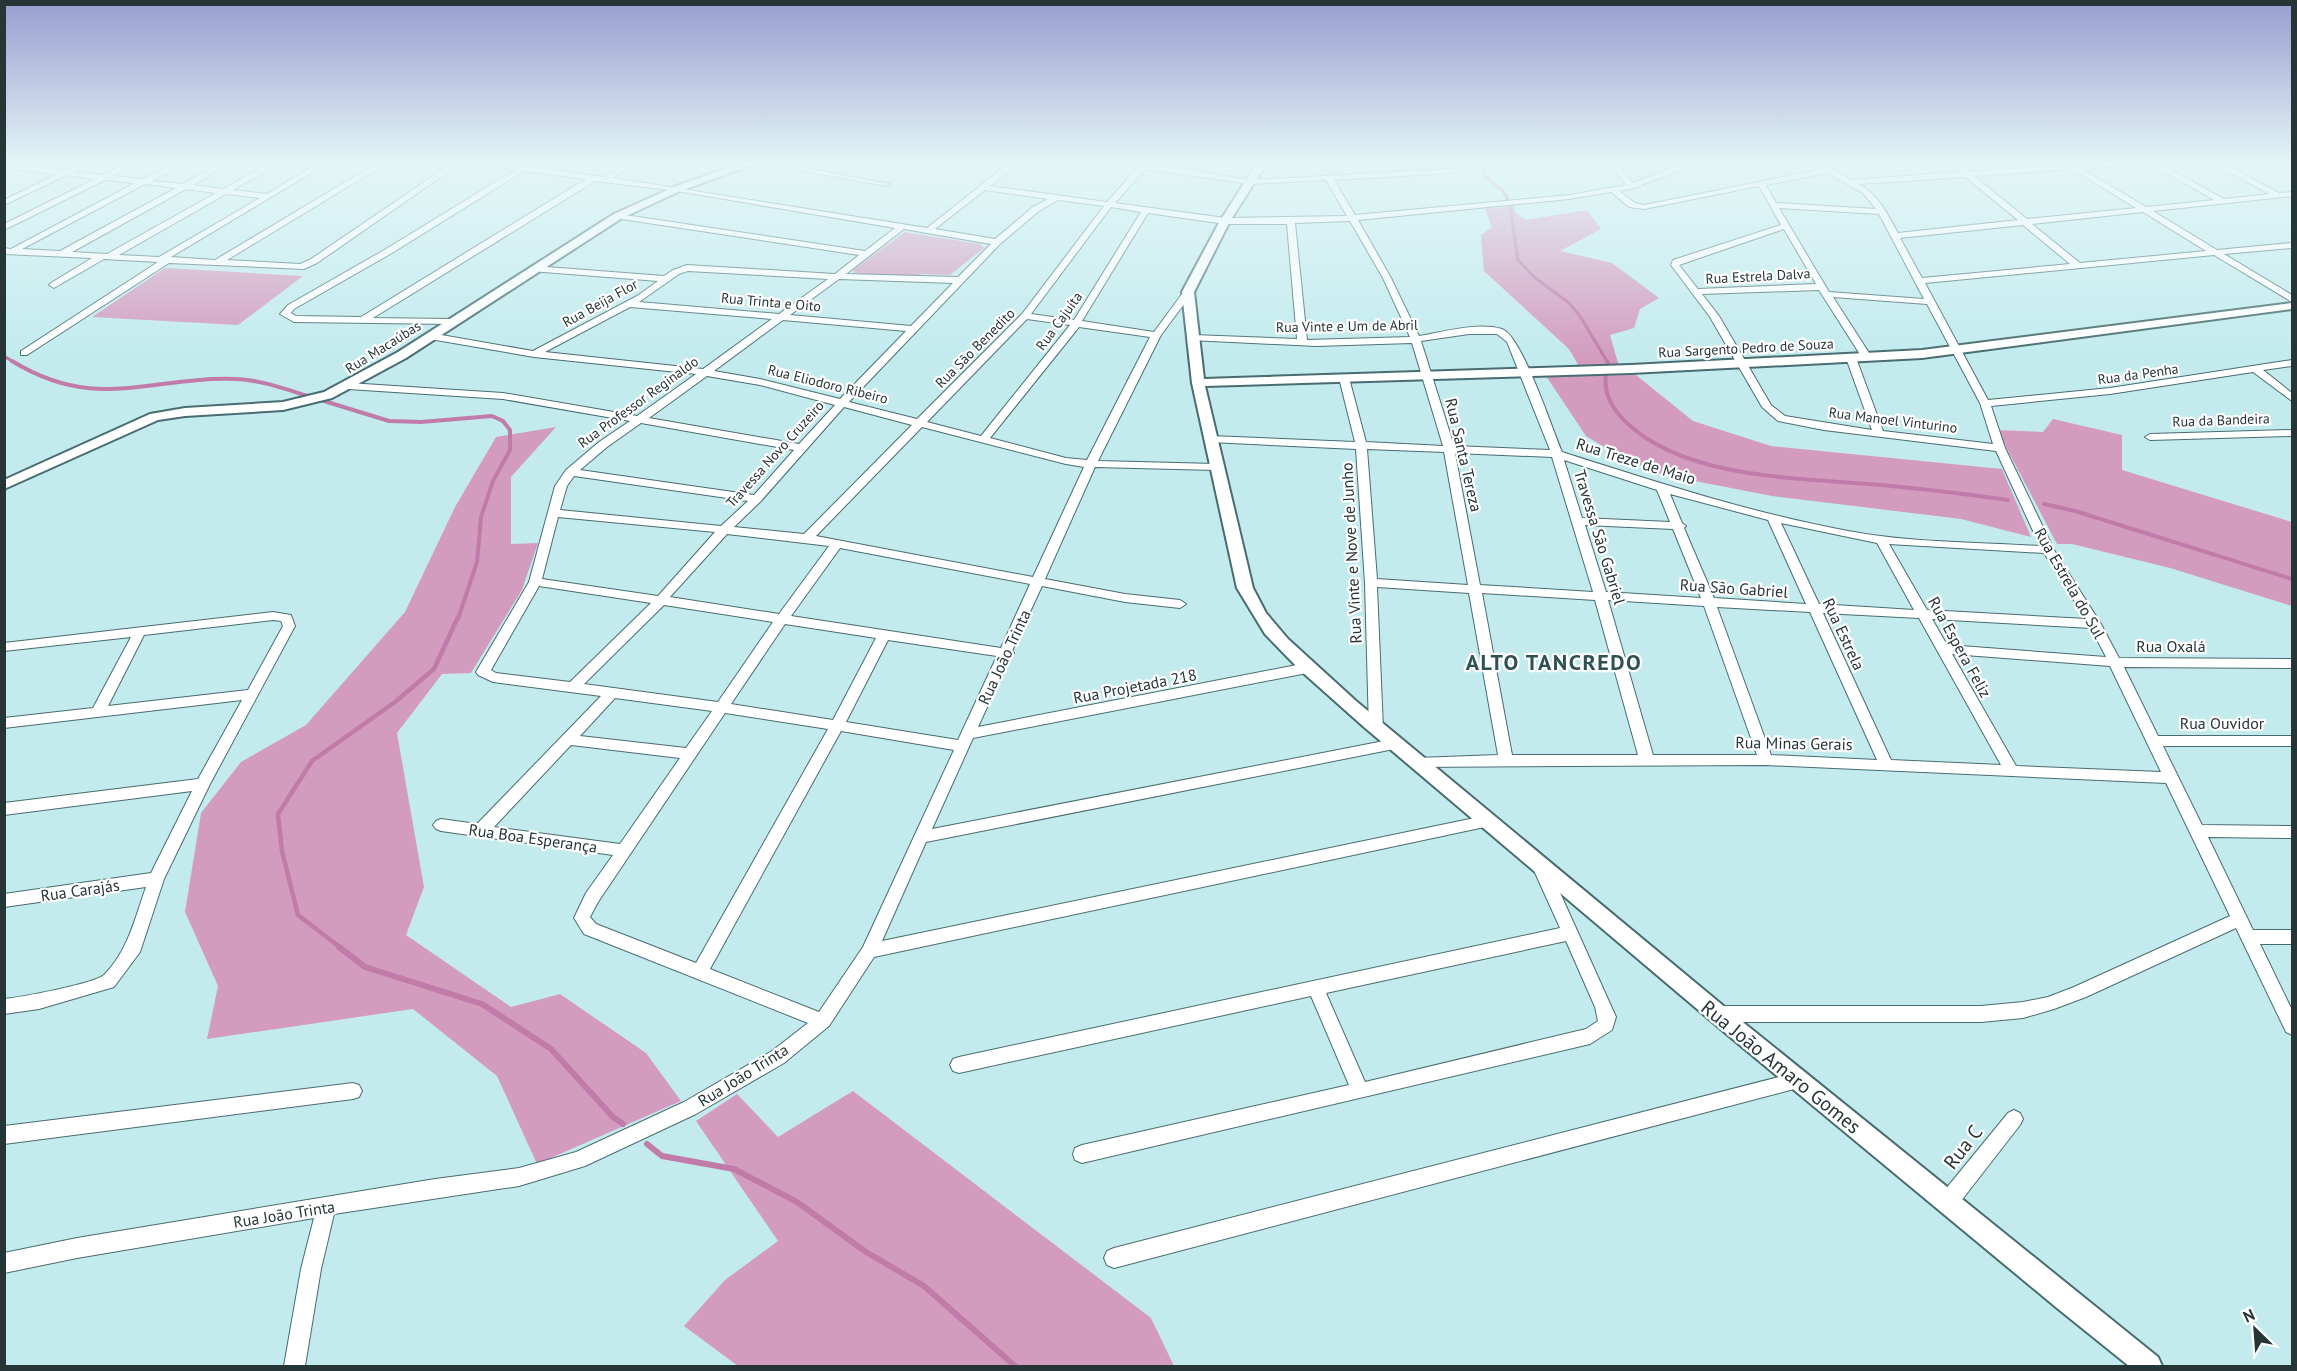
<svg xmlns="http://www.w3.org/2000/svg" width="2297" height="1371" viewBox="0 0 2297 1371" font-family="'PT Sans',sans-serif">
  <style>
    .green { fill: #d39cbf }
    .lines { fill: none; stroke-linecap: round; stroke-linejoin: round }
    .stream-far3 { stroke: #c17ba9; stroke-width: 3 }
    .stream-far2 { stroke: #c17ba9; stroke-width: 4 }
    .stream-far1 { stroke: #c17ba9; stroke-width: 4.5 }
    .stream { stroke: #c17ba9; stroke-width: 6 }
    .minor-casing { stroke: #486c6f; stroke-width: 2 }
    .tertiary-casing { stroke: #486c6f; stroke-width: 4 }
    .minor { fill: #fff; fill-rule: evenodd }
    .tertiary { fill: #fff; fill-rule: evenodd }
    .labels { text-anchor: middle; dominant-baseline: central; stroke-width: 4.5; stroke-linejoin: round; paint-order: stroke }
    .far-street-label { font-size: 14px; fill: #263536; stroke: #fff }
    .street-label { font-size: 16px; fill: #263536; stroke: #fff }
    .near-street-label { font-size: 20px; fill: #263536; stroke: #fff }
    .district-label { font-size: 22px; font-weight: bold; letter-spacing: 1.5px; fill: #2e5154; stroke: #fff }
  </style>
  <rect width="100%" height="100%" fill="#c3ebee"/>
  <g class="green">
    <path d="M1391 163H1496L1500 165 1463 170 1406 172Z"/>
    <path d="M1513 206 1516 213 1526 220 1587 210 1601 229 1560 251 1612 263 1659 298 1640 309 1634 328 1610 335 1618 363 1623 366 1580 368 1569 349 1484 271 1481 235 1492 227 1485 209Z"/>
    <path d="M905 232 980 244 984 248 950 275 923 274 907 277 854 273 853 270Z"/>
    <path d="M165 268 303 276 238 325 92 317Z"/>
    <path d="M1636 375 1693 421 1771 446 2002 469 2031 537 1961 519 1772 496 1664 475 1621 457 1586 436 1546 376Z"/>
    <path d="M2053 419 2122 435V470L2292 522V606L2170 568 2072 544H2057L1997 430 2043 432Z"/>
    <path d="M556 427 511 477V544L538 543 522 590 471 673 442 674 397 733 424 887 406 935 511 1007 560 994 646 1053 681 1101 537 1164 497 1076 413 1009 207 1039 218 986 185 912 201 813 241 762 306 725 405 612 455 507 496 437Z"/>
    <path d="M853 1091 1151 1318 1174 1366H738L684 1326 725 1280 778 1241 696 1121 737 1094 778 1137Z"/>
  </g>
  <g class="lines">
    <g class="stream-far3">
      <path d="M1481 163 1486 177 1504 192 1508 200"/>
      <path d="M1510 207 1518 260 1534 277 1569 303 1580 316 1608 363"/>
      <path d="M4 356 15 363"/>
    </g>
    <g class="stream-far2">
      <path d="M12 361C97 413 149 376 236 379 261 380 285 389 308 396"/>
      <path d="M1607 361 1609 365"/>
      <path d="M1606 375C1603 395 1613 410 1627 423 1687 480 1803 478 1881 485 1923 489 1966 494 2008 500"/>
      <path d="M324 401 389 421 421 422 492 416 503 421 510 430V450L493 481 481 517 477 562 458 619"/>
      <path d="M2044 504 2075 511 2292 579"/>
    </g>
    <path class="stream-far1" d="M341 948 298 915 282 851 278 814 312 761 395 702 434 669 458 617"/>
    <g class="stream">
      <path d="M339 947 365 967 482 1004 551 1049 613 1117 623 1124"/>
      <path d="M647 1144 662 1156 734 1169 797 1202 866 1252 924 1286 1015 1366"/>
    </g>
    <defs>
      <g id="minor">
        <path d="M80 163H90L74 172 103 175 126 163H136L112 176 143 179 174 163H184L152 181 183 184 221 163H231L193 185 224 189 269 163H279L233 190 267 194 318 163H328L171 257 215 260 377 163H387L227 260 300 264 311 259 452 163H461L317 263 304 269 169 263 27 355H21V351L158 262 104 259 54 288 49 285 51 283 92 258 4 254V248L11 249 135 183 105 180 4 230V224L95 179 67 175 4 205V200L57 174 4 168V164L64 171ZM145 184 176 188 60 251 22 249ZM186 189 216 193 107 254 72 252ZM226 194 260 198 159 257 119 255Z"/>
        <path d="M477 163H500L604 177 628 163H638L613 178 927 228 1009 163H1018L990 186 1107 202 1138 167 1120 163H1150L1250 180 1453 169 1457 171 1453 173 1334 180 1355 215 1569 195 1626 185 1609 163H1617L1633 183 1686 163H1698L1634 188 1619 191 1635 203 1644 205 1823 169 1818 163H1826L1831 168 1851 180 1959 172 1949 163H1958L1968 172 2094 163H2135L2131 165 2082 169 2146 207 2214 200 2149 163H2159L2224 199 2269 194 2213 163H2223L2279 193 2292 192V196L2153 211 2217 250 2292 243V248L2224 254 2292 295V302L2214 255 1925 283 1988 400 2110 388 2292 360V366L2263 370 2292 393V401L2253 372 2110 394 1991 406 2005 448 2054 550 2101 624 2119 658 2292 659V668L2124 667 2158 736H2292V746H2163L2202 825 2292 826V838L2208 837 2253 930H2292V944H2260L2292 1010V1035L2286 1032 2236 928 2086 997 2054 1009 2023 1018 1981 1022H1717L1711 1019 1708 1014 1711 1009 1717 1006H1981L2023 1002 2048 997 2074 987 2230 916 2166 783 1766 765 1412 767 1410 763 1412 759 1417 758 1498 755 1469 593 1377 587 1383 729 1381 733H1371L1369 729 1365 583 1356 449 1210 442 1205 439 1210 436 1355 442 1339 378 1344 375 1349 378 1366 442 1443 446 1412 343 1316 346 1190 340 1188 338 1193 335 1297 339 1287 224H1225L1148 213 1082 321 1154 332 1185 290 1193 292 1161 335 1098 461 1216 464 1222 467 1216 470 1095 467 1045 579 1125 594 1180 600 1186 604 1180 608 1125 602 1042 586 1012 651 1014 653 1010 657 978 727 1307 663 1314 668 1307 673 973 738 932 829 1394 739 1399 740 1401 744 1399 748 1394 749 926 842 882 941 1489 815 1494 817 1497 821 1494 825 874 957 829 1026 784 1063 696 1114 585 1166 519 1186 334 1214 321 1269 305 1366H284L301 1269 314 1218 77 1258 4 1273V1253L77 1238 435 1179 519 1168 576 1152 684 1102 772 1051 808 1023 584 934 574 918 586 893 613 855 441 831 436 829 433 825 436 821 441 819 477 824 601 696 493 682 478 675 476 672 529 582 555 486 566 470 599 442 630 421 503 399 348 389 343 386 348 383 503 393 637 416 696 374 534 357 430 339 425 336 430 333 533 351 637 296 658 281 531 271 530 269 534 266 664 276 673 270 687 265 835 274 859 255 615 218 614 216 618 214 865 251 895 228 677 191 595 181 373 318 450 319 455 322 453 324 294 322 280 314 288 305 386 249 515 170ZM1145 169 1250 184 1326 180 1347 216 1225 218 1115 203ZM2072 169 2136 208 2027 219 1974 176ZM524 171 586 179 361 317 296 316 291 313 294 309 392 253ZM1827 173 1863 193 1876 209 1776 203 1766 185ZM1965 177 2018 220 1898 233C1888 215 1878 194 1859 184ZM1759 186 1781 225 1673 260 1671 265 1710 317 1762 407 1778 421 1824 430 1996 451 2040 546C1977 542 1911 543 1848 531 1751 513 1656 482 1562 452 1552 429 1522 336 1502 329 1477 322 1444 332 1419 336L1391 278 1358 220 1569 199 1611 192 1629 207 1644 209ZM985 190 1048 199 1033 207 995 239 935 229ZM1058 200 1104 206 1022 314 917 419 849 402 1000 244 1039 211ZM1111 207 1141 212 1074 320 1031 314ZM1779 208 1879 214 1924 299 1829 292ZM2143 212 2206 251 2080 263 2032 224ZM1350 221 1383 278 1410 337 1307 340 1295 223ZM2023 225 2070 264 1922 278 1900 238ZM904 229 991 244 958 277 846 274ZM1784 229 1816 284 1698 289 1679 265ZM688 271 828 279 779 314 639 302 679 274ZM839 279 953 283 911 326 790 315ZM1819 290 1861 356 1866 359 1871 356 1833 297 1927 304 1980 403 1993 444 1883 431 1856 358 1851 355 1846 358 1872 430 1785 416 1771 405 1719 316 1702 294ZM630 307 772 319 703 369 545 352ZM1027 319 1070 325 981 436 927 422ZM783 320 906 331 840 399 760 379 714 371ZM1079 327 1150 337 1087 460 1066 458 990 438ZM1469 334H1497L1507 342 1550 450 1454 446 1421 341ZM707 376 760 385 835 405 799 444 649 418ZM844 407 912 425 804 534 734 527 761 501ZM641 423 794 450 754 495 580 470 607 447ZM922 427 1066 464 1084 467 1033 577 816 536ZM1367 449 1444 452 1468 585 1377 579ZM1455 453 1552 457 1593 592 1480 585ZM1564 460 1657 490 1670 522 1582 518ZM574 476 748 501 721 526 560 510 567 486ZM1670 494 1768 520 1806 604 1714 598 1684 528 1686 526 1682 523ZM558 517 715 532 658 596 542 579ZM1781 523 1877 543 1914 610 1819 604ZM1585 525 1673 529 1701 598 1606 592ZM727 534 829 546 779 614 670 597ZM1889 544 2044 553 2086 619 1927 610ZM840 548 1030 584 1001 648 791 616ZM539 586 651 603 570 682 496 673 491 670ZM1482 593 1595 600 1638 755H1512ZM1608 600 1704 606 1757 755H1653ZM664 605 773 622 718 702 584 684ZM1717 607 1810 612 1877 760 1771 755ZM1823 613 1919 618 2001 765 1891 760ZM1932 619 2091 628 2106 657 1947 645ZM785 624 876 638 833 720 731 704ZM888 640 997 656 958 740 846 722ZM1952 654 2110 666 2161 772 2016 766ZM615 698 712 711 686 748 580 736ZM725 713 828 729 696 963 596 924 590 917 598 902ZM841 731 954 750 863 947 819 1012 710 969ZM571 745 680 758 620 844 494 827Z"/>
        <path d="M759 163H777L890 184 886 186Z"/>
        <path d="M931 163H949L961 167 957 169Z"/>
        <path d="M1532 163C1521 169 1499 172 1488 166L1492 164Z"/>
        <path d="M2292 430V436L2150 440 2145 437 2150 434Z"/>
        <path d="M273 612 291 615 295 626 210 784 164 879 140 952 114 987 39 1009 4 1014V999C22 997 93 984 104 975 128 951 135 918 146 887L4 907V894L151 873 192 791 4 815V803L198 779 242 700 4 728V718L93 708 131 637 4 651V643ZM273 620 281 621 283 626 248 690 108 706 144 635Z"/>
        <path d="M1540 860 1545 862 1548 866 1616 1017 1612 1030 1590 1044 1082 1163 1075 1160 1073 1154 1075 1148 1082 1145 1349 1085 1311 996 959 1073 953 1071 950 1065 953 1059 959 1057 1560 928 1532 866 1535 862ZM1566 941 1595 1007 1598 1021 1586 1029 1365 1082 1326 993Z"/>
        <path d="M1798 1072 1804 1074 1807 1080 1804 1086 1798 1088 1114 1268 1107 1265 1104 1258 1107 1251 1114 1248Z"/>
        <path d="M353 1083 359 1085 362 1091 359 1097 353 1099 4 1144V1126Z"/>
        <path d="M2014 1110 2020 1113 2023 1119 2020 1125 1954 1210 1947 1213 1940 1210 1937 1203 1940 1196 2008 1113Z"/>
      </g>
      <g id="tertiary">
        <path d="M742 163H757L680 191 622 218 406 358 332 398 283 410 185 416 158 420 4 489V480L150 414 185 408 283 402 324 392 398 352 614 214 674 187Z"/>
        <path d="M1257 163H1267L1230 221 1194 292 1204 379 1631 365 1922 350 2292 303V309L1922 358 1631 373 1205 386 1253 588 1266 613 1288 639 1356 701 1744 1023 2158 1357 2162 1366H2129L2057 1308 1729 1036 1364 727 1300 670 1265 634 1237 588 1192 383 1182 292 1220 221Z"/>
      </g>
    </defs>
    <use href="#minor" class="minor-casing"/>
    <use href="#tertiary" class="tertiary-casing"/>
    <use href="#minor" class="minor"/>
    <use href="#tertiary" class="tertiary"/>
  </g>
  <linearGradient id="sky" x2="0" y2="1"><stop stop-color="#989dcf"/><stop offset="0.46" stop-color="#e4f6f7"/><stop offset="1" stop-color="#e4f6f7" stop-opacity="0"/></linearGradient>
  <rect width="2297" height="355" fill="url(#sky)"/>
  <g class="labels">
    <g class="far-street-label">
      <text transform="translate(1758 276) rotate(-3)">Rua Estrela Dalva</text>
      <text transform="translate(771 302) rotate(5)">Rua Trinta e Oito</text>
      <text transform="translate(600 303) rotate(-29)">Rua Beija Flor</text>
      <text transform="translate(1059 321) rotate(-54)">Rua Cajuíta</text>
      <text transform="translate(1347 326) rotate(-1)">Rua Vinte e Um de Abril</text>
      <text transform="translate(383 347) rotate(-32)">Rua Macaúbas</text>
      <text transform="translate(975 348) rotate(-45)">Rua São Benedito</text>
      <text transform="translate(1746 348) rotate(-3)">Rua Sargento Pedro de Souza</text>
      <text transform="translate(2138 374) rotate(-8)">Rua da Penha</text>
      <text transform="translate(828 384) rotate(14)">Rua Eliodoro Ribeiro</text>
      <text transform="translate(638 402) rotate(-36)">Rua Professor Reginaldo</text>
      <text transform="translate(1893 420) rotate(7)">Rua Manoel Vinturino</text>
      <text transform="translate(2221 420) rotate(-2)">Rua da Bandeira</text>
      <text transform="translate(775 454) rotate(-48)">Travessa Novo Cruzeiro</text>
    </g>
    <g class="street-label">
      <text transform="translate(1464 455) rotate(77)">Rua Santa Tereza</text>
      <text transform="translate(1636 461) rotate(17)">Rua Treze de Maio</text>
      <text transform="translate(1600 537) rotate(73)">Travessa São Gabriel</text>
      <text transform="translate(1351 553) rotate(-93)">Rua Vinte e Nove de Junho</text>
      <text transform="translate(2070 583) rotate(60)">Rua Estrela do Sul</text>
      <text transform="translate(1734 588) rotate(4)">Rua São Gabriel</text>
      <text transform="translate(1844 634) rotate(65)">Rua Estrela</text>
      <text x="2171" y="646">Rua Oxalá</text>
      <text transform="translate(1960 647) rotate(61)">Rua Espera Feliz</text>
      <text transform="translate(1004 657) rotate(-65)">Rua João Trinta</text>
      <text transform="translate(1135 686) rotate(-11)">Rua Projetada 218</text>
      <text x="2222" y="723">Rua Ouvidor</text>
      <text transform="translate(1794 743) rotate(1)">Rua Minas Gerais</text>
      <text transform="translate(533 838) rotate(8)">Rua Boa Esperança</text>
      <text transform="translate(80 890) rotate(-8)">Rua Carajás</text>
      <text transform="translate(743 1075) rotate(-32)">Rua João Trinta</text>
      <text transform="translate(284 1214) rotate(-9)">Rua João Trinta</text>
    </g>
    <g class="near-street-label">
      <text transform="translate(1781 1067) rotate(39)">Rua João Amaro Gomes</text>
      <text transform="translate(1963 1147) rotate(-52)">Rua C</text>
    </g>
    <g class="district-label">
      <text x="1554" y="662">ALTO TANCREDO</text>
    </g>
  </g>
  <rect width="2297" height="1371" fill="none" stroke="#263536" stroke-width="12"/>
  <g transform="translate(2255 1329) rotate(335)" stroke="#ffffff" stroke-width="4.5" paint-order="stroke">
  <path d="M0-4.5L10 22L0 15L-10 22Z" fill="#263536"/>
  <text y="-9" font-size="16" font-weight="bold" text-anchor="middle" fill="#263536">N</text>
  </g>
</svg>
